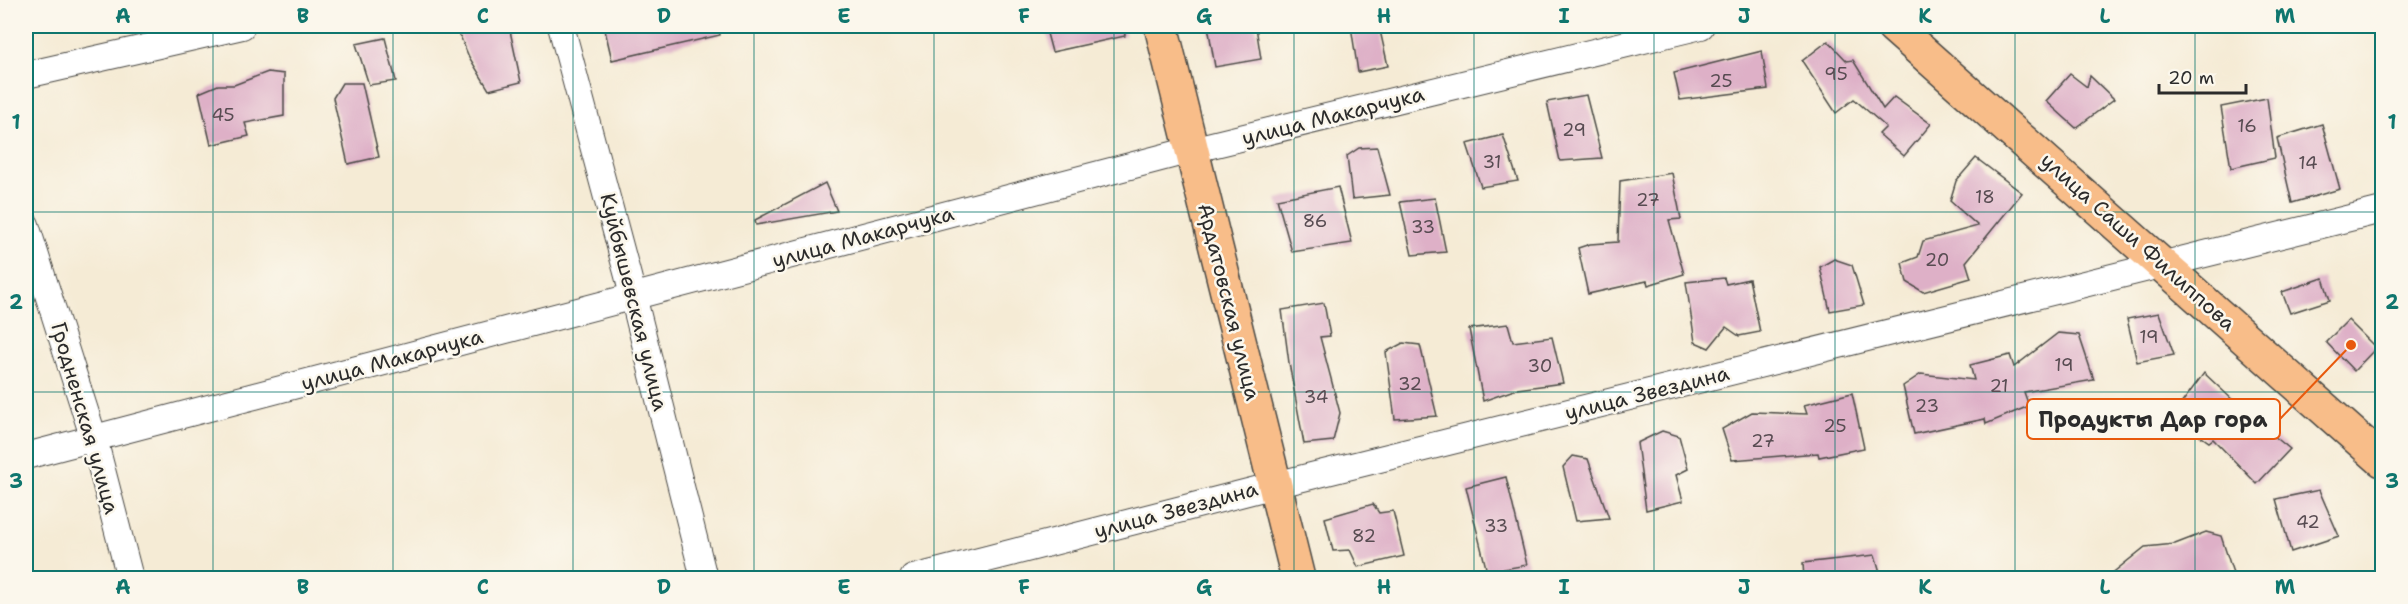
<svg xmlns="http://www.w3.org/2000/svg" width="2408" height="604" viewBox="0 0 2408 604" font-family="'Shantell Sans',sans-serif">
  <style>
    .building { fill: #deb0c7 }
    .lines { fill: none; stroke-linecap: round; stroke-linejoin: round }
    .street-casing { stroke: #494844; stroke-width: 28 }
    .highway-casing { stroke: #494844; stroke-width: 36 }
    .street { stroke: #fff; stroke-width: 26 }
    .highway { stroke: #f8bd89; stroke-width: 33 }
    .grid { fill: none; stroke: #0f766e; stroke-width: 1.5; stroke-opacity: 0.55 }
    .labels { text-anchor: middle; dominant-baseline: central; stroke-width: 5; stroke-linejoin: round; paint-order: stroke }
    .number-label { font-size: 18px; fill: #584c52 }
    .street-label { font-size: 21px; fill: #2b2b2b; stroke: #fbf7ec }
    .leader { fill: none; stroke: #e8590c; stroke-width: 2 }
    .callout-dot { fill: #e8590c; stroke: #fbf7ec; stroke-width: 2 }
    .callout { fill: #fbf7ec; stroke: #e8590c; stroke-width: 2 }
    .callout-label { font-size: 22px; text-anchor: middle; font-weight: bold; fill: #2b2b2b }
    .neatline { fill: none; stroke: #0f766e; stroke-width: 2 }
    .grid-label { font-size: 20px; text-anchor: middle; font-weight: bold; fill: #0f766e }
  </style>
  <rect width="100%" height="100%" fill="#fbf7ec"/>
  <filter id="ink" filterUnits="userSpaceOnUse"><feTurbulence type="fractalNoise" baseFrequency=".0167" numOctaves="2"/><feDisplacementMap in="SourceGraphic" scale="12" xChannelSelector="R" yChannelSelector="G"/><feConvolveMatrix kernelMatrix="1 2 1 2 8 2 1 2 1" color-interpolation-filters="sRGB"/></filter>
  <filter id="wash" filterUnits="userSpaceOnUse"><feTurbulence type="fractalNoise" baseFrequency=".008" numOctaves="4" result="noise"/><feDisplacementMap in="SourceGraphic" scale="24" xChannelSelector="R" yChannelSelector="G"/><feGaussianBlur stdDeviation="1.35" result="paint"/><feColorMatrix in="noise" values="0 0 0 0 0 0 0 0 0 0 0 0 0 0 0 0 0 1.4 0 .05"/><feComposite in="paint" operator="in"/></filter>
  <g filter="url(#wash)">
    <rect width="100%" height="100%" fill="#f5ebd5"/>
    <g id="blocks">
      <g class="building">
        <path d="M472 26H509L521 82 489 90 469 57 458 31Z"/>
        <path d="M604 26H719L720 35 612 60Z"/>
        <path d="M1045 26H1124L1125 36 1052 52Z"/>
        <path d="M1208 26 1256 27 1261 59 1215 67Z"/>
        <path d="M1351 26H1379L1388 66 1358 72Z"/>
        <path d="M385 38 396 81 369 85 356 44Z"/>
        <path d="M1828 41 1847 61 1853 60 1883 109 1894 97 1931 124 1904 156 1879 134 1886 127 1854 99 1836 113 1802 61Z"/>
        <path d="M1762 51 1768 89 1680 100 1674 73Z"/>
        <path d="M268 72 284 74V116L245 123 249 136 211 145 199 93 218 85H234Z"/>
        <path d="M2070 74 2087 87 2090 76 2114 99 2076 128 2046 101Z"/>
        <path d="M342 83H362L379 157 348 164 333 98Z"/>
        <path d="M1586 95 1602 158 1560 161 1547 102Z"/>
        <path d="M2267 98 2275 158 2231 168 2221 107Z"/>
        <path d="M2322 124 2340 189 2292 203 2277 138Z"/>
        <path d="M1503 135 1518 181 1481 187 1467 144Z"/>
        <path d="M1377 147 1390 195 1352 199 1347 156 1359 148Z"/>
        <path d="M1976 158 2022 193 1966 262 1971 278 1923 292 1907 282 1902 263 1918 257 1923 241 1978 226 1950 201 1956 181Z"/>
        <path d="M1672 173 1681 219 1669 220 1684 274 1648 285 1647 281 1588 294 1578 248 1590 244 1618 242 1620 181Z"/>
        <path d="M825 183 837 211 756 225 755 220Z"/>
        <path d="M1338 187 1352 243 1292 252 1277 199Z"/>
        <path d="M1435 198 1446 252 1412 255 1400 202Z"/>
        <path d="M1834 259 1852 265 1864 305 1830 311 1820 267Z"/>
        <path d="M1724 278 1726 284 1749 279 1760 332 1739 336 1726 327 1709 348 1695 342 1686 282Z"/>
        <path d="M2323 278 2330 300 2290 313 2282 292Z"/>
        <path d="M1324 303 1330 336 1320 337 1340 413 1333 441 1304 444 1289 363 1282 310Z"/>
        <path d="M2159 313 2174 355 2137 362 2127 319Z"/>
        <path d="M2348 320 2376 348 2354 371 2326 342Z"/>
        <path d="M1508 324 1513 342 1552 337 1563 383 1517 389 1483 401 1469 329Z"/>
        <path d="M2058 333 2079 335 2094 380 2024 392 2029 406 1986 424 1985 419 1914 434 1903 386 1921 374 1974 380 1970 365 2010 355 2014 367Z"/>
        <path d="M1403 343 1420 345 1437 416 1395 419 1386 352Z"/>
        <path d="M2204 373 2252 418 2290 449 2257 484 2213 439 2209 442 2172 416Z"/>
        <path d="M1852 393 1864 448 1819 457 1818 453 1732 460 1722 429 1752 412 1807 414 1804 405Z"/>
        <path d="M1662 431 1679 436 1688 469 1676 475 1683 501 1646 510 1637 443Z"/>
        <path d="M1573 456 1588 459 1609 518 1576 521 1563 467Z"/>
        <path d="M1506 477 1527 565 1487 572 1466 487Z"/>
        <path d="M2319 490 2339 536 2291 552 2276 499Z"/>
        <path d="M1373 504 1379 513 1393 511 1404 556 1358 567 1350 550 1333 551 1325 518Z"/>
        <path d="M2206 532 2221 536 2235 579H2105L2145 547 2175 544Z"/>
        <path d="M1875 555 1882 579H1804L1803 563Z"/>
      </g>
    </g>
  </g>
  <g filter="url(#ink)">
    <use href="#blocks" fill-opacity="0" stroke="#494844" stroke-width="1.5"/>
    <g class="lines">
      <defs>
        <g id="street">
          <path d="M561 26 628 276 704 578"/>
          <path d="M26 75 242 26"/>
          <path d="M26 225 94 439 130 578"/>
          <path d="M26 456 1191 150 1701 26"/>
          <path d="M913 578 1275 485 2382 210"/>
        </g>
        <g id="highway">
          <path d="M1161 26 1298 578"/>
          <path d="M1893 26 2382 460"/>
        </g>
      </defs>
      <use href="#street" class="street-casing"/>
      <use href="#highway" class="highway-casing"/>
      <use href="#street" class="street"/>
      <use href="#highway" class="highway"/>
    </g>
  </g>
  <path class="grid" d="M213 26V578M393 26V578M573 26V578M754 26V578M934 26V578M1114 26V578M1294 26V578M1474 26V578M1654 26V578M1835 26V578M2015 26V578M2195 26V578M26 212H2382M26 392H2382"/>
  <g class="labels">
    <g class="number-label">
      <text x="1836" y="74">95</text>
      <text x="1721" y="81">25</text>
      <text x="223" y="115">45</text>
      <text x="2247" y="126">16</text>
      <text x="1574" y="130">29</text>
      <text x="1492" y="162">31</text>
      <text x="2308" y="163">14</text>
      <text x="1985" y="197">18</text>
      <text x="1648" y="200">27</text>
      <text x="1315" y="221">86</text>
      <text x="1423" y="227">33</text>
      <text x="1937" y="260">20</text>
      <text x="2149" y="337">19</text>
      <text x="2064" y="365">19</text>
      <text x="1540" y="366">30</text>
      <text x="1410" y="384">32</text>
      <text x="1999" y="386">21</text>
      <text x="1316" y="397">34</text>
      <text x="1927" y="406">23</text>
      <text x="1835" y="426">25</text>
      <text x="1763" y="441">27</text>
      <text x="2308" y="522">42</text>
      <text x="1496" y="526">33</text>
      <text x="1364" y="536">82</text>
    </g>
    <g class="street-label">
      <text transform="translate(1333 116) rotate(-14)">улица Макарчука</text>
      <text transform="translate(863 237) rotate(-15)">улица Макарчука</text>
      <text transform="translate(2138 242) rotate(42)">улица Саши Филиппова</text>
      <text transform="translate(634 302) rotate(76)">Куйбышевская улица</text>
      <text transform="translate(1229 302) rotate(76)">Ардатовская улица</text>
      <text transform="translate(392 360) rotate(-15)">улица Макарчука</text>
      <text transform="translate(1647 393) rotate(-14)">улица Звездина</text>
      <text transform="translate(85 418) rotate(74)">Гродненская улица</text>
      <text transform="translate(1176 510) rotate(-15)">улица Звездина</text>
    </g>
  </g>
  <path class="leader" d="M2351 345L2280 419"/>
  <circle class="callout-dot" cx="2351" cy="345" r="6"/>
  <rect class="callout" x="2027" y="399" width="253" height="40" rx="6"/>
  <g class="callout-label">
    <text x="2153" y="427">Продукты Дар гора</text>
  </g>
  <rect width="2408" height="604" fill="none" stroke="#fbf7ec" stroke-width="66"/>
  <path d="M2159 84v9h87v-9" fill="none" stroke="#2b2b2b" stroke-width="3"/>
  <text x="2168" y="84" font-size="18" fill="#2b2b2b" stroke="#fbf7ec" stroke-width="4.5" paint-order="stroke">20 m</text>
  <rect x="33" y="33" width="2342" height="538" class="neatline"/>
  <g class="grid-label">
    <text x="123" y="23">A</text>
    <text x="303" y="23">B</text>
    <text x="483" y="23">C</text>
    <text x="664" y="23">D</text>
    <text x="844" y="23">E</text>
    <text x="1024" y="23">F</text>
    <text x="1204" y="23">G</text>
    <text x="1384" y="23">H</text>
    <text x="1564" y="23">I</text>
    <text x="1744" y="23">J</text>
    <text x="1925" y="23">K</text>
    <text x="2105" y="23">L</text>
    <text x="2285" y="23">M</text>
    <text x="16" y="129">1</text>
    <text x="2392" y="129">1</text>
    <text x="16" y="309">2</text>
    <text x="2392" y="309">2</text>
    <text x="16" y="488">3</text>
    <text x="2392" y="488">3</text>
    <text x="123" y="594">A</text>
    <text x="303" y="594">B</text>
    <text x="483" y="594">C</text>
    <text x="664" y="594">D</text>
    <text x="844" y="594">E</text>
    <text x="1024" y="594">F</text>
    <text x="1204" y="594">G</text>
    <text x="1384" y="594">H</text>
    <text x="1564" y="594">I</text>
    <text x="1744" y="594">J</text>
    <text x="1925" y="594">K</text>
    <text x="2105" y="594">L</text>
    <text x="2285" y="594">M</text>
  </g>
</svg>
